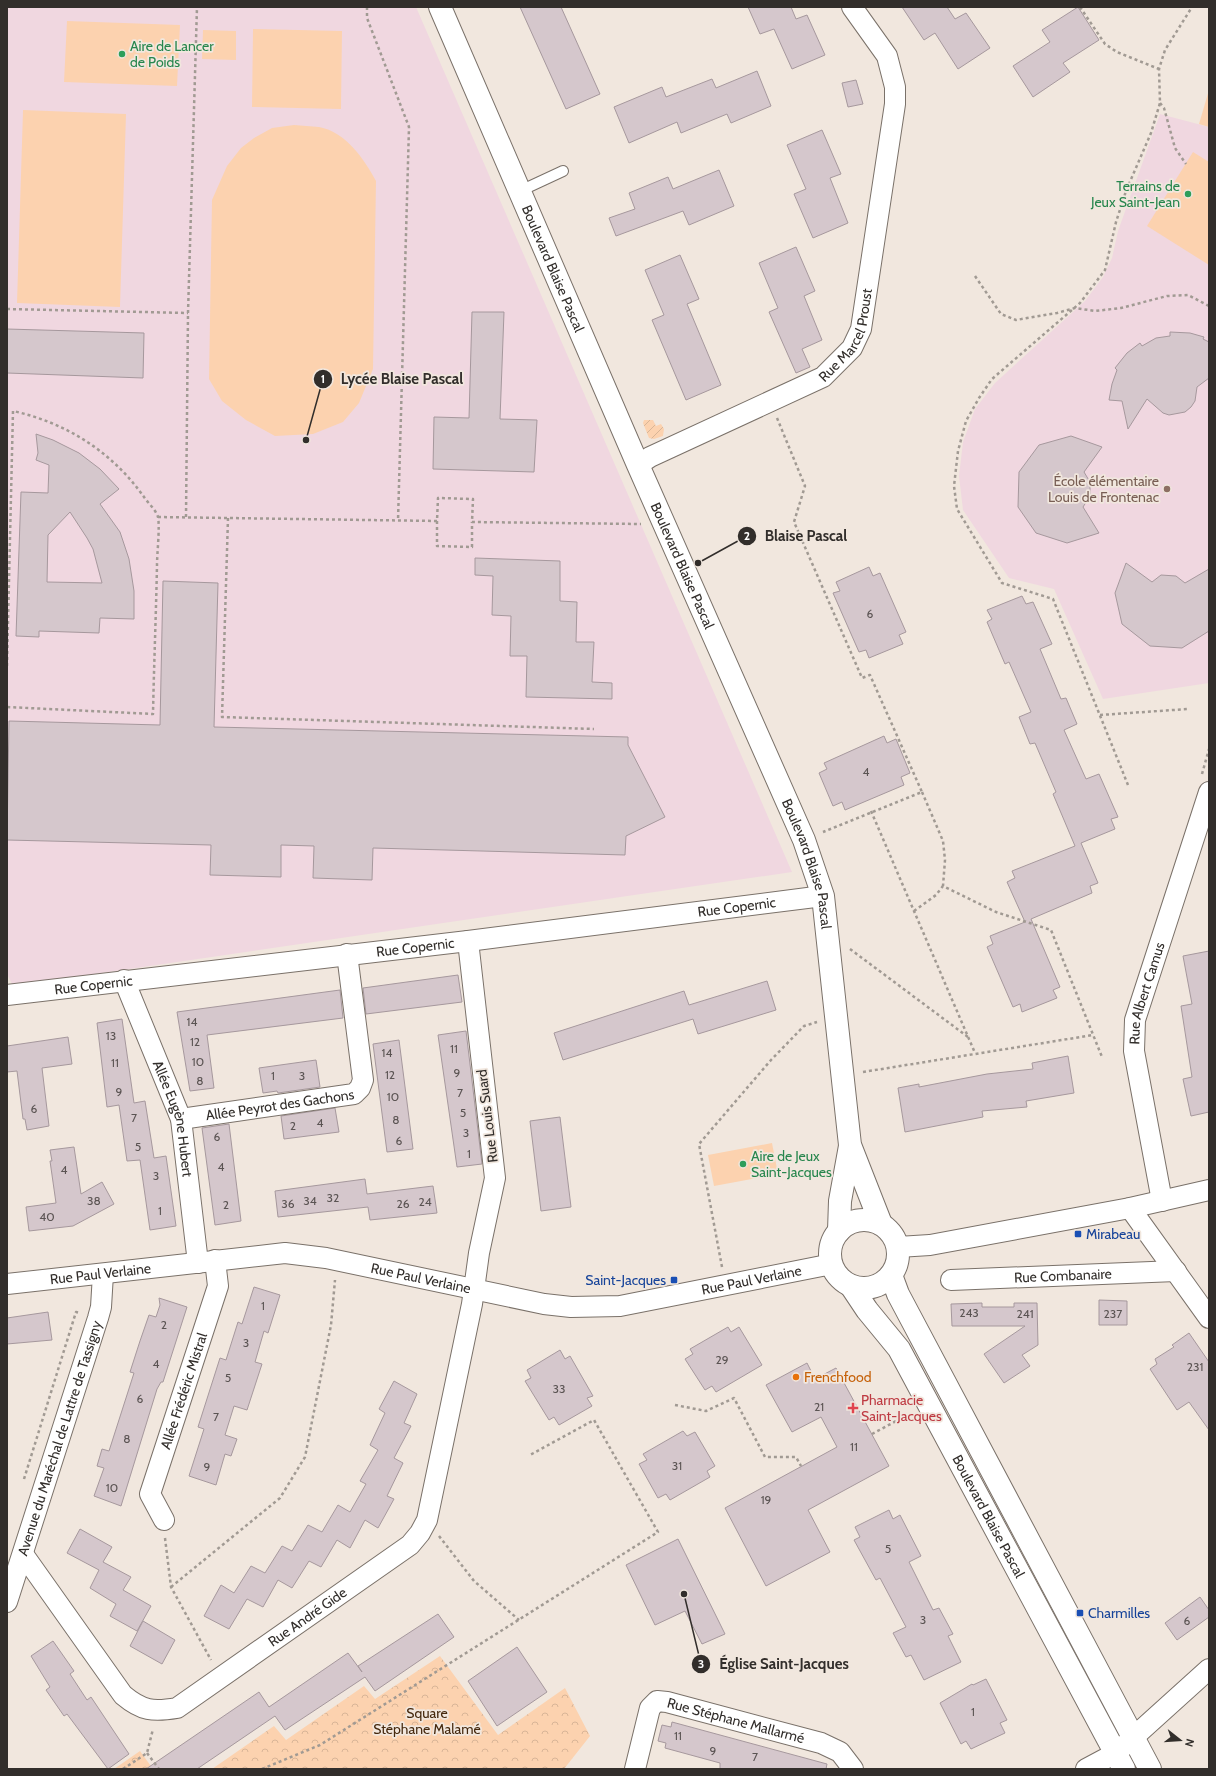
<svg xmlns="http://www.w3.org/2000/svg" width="1216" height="1776" viewBox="0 0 1216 1776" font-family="Cabin,sans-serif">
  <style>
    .education { fill: #f0d7e0 }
    .park { fill: url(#park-crowns) }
    .garden { fill: url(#garden-furrows) }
    .pitch { fill: #fcd2af }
    .building { fill: #d5c7cc; stroke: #a6989d; fill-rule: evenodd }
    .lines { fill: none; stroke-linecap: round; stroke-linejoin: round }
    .lane-casing { stroke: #7a7169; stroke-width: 12 }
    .street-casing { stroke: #7a7169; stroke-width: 22 }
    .secondary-casing { stroke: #7a7169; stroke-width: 24 }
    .path { stroke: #a19a93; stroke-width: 2.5; stroke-dasharray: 3 3; stroke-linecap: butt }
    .lane { stroke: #fff; stroke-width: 10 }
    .street { stroke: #fff; stroke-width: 20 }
    .secondary { stroke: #fff; stroke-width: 22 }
    .leisure-dot { fill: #2e9e5b; stroke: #f1e7de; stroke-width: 1.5 }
    .education-dot { fill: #8d6e63; stroke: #f1e7de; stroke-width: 1.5 }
    .transit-dot { fill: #1a4fb4; stroke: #f1e7de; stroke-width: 1.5 }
    .food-dot { fill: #e8710a; stroke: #f1e7de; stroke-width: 1.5 }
    .health-dot { fill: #e0444e; stroke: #f1e7de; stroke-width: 1.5 }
    .labels { text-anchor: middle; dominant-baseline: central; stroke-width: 3.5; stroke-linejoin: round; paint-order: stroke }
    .number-label { font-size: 12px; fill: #5b5453 }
    .leisure-label { font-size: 14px; fill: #27864d; stroke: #f1e7de; text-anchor: start }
    .street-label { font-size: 14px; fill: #322e2b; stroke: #f1e7de }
    .education-label { font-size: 14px; fill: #785e54; stroke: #f1e7de; text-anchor: end }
    .transit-label { font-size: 14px; fill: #164399; stroke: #f1e7de; text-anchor: start }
    .food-label { font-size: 14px; fill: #c56008; stroke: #f1e7de; text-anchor: start }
    .health-label { font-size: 14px; fill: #be3a42; stroke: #f1e7de; text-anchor: start }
    .park-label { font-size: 14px; fill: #46290e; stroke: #f1e7de }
    .leader { fill: none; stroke: #322e2b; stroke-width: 1.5 }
    .callout-dot { fill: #322e2b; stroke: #f1e7de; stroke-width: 1.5 }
    .mark-label { font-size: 12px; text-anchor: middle; font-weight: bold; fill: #fff }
    .callout-label { font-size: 15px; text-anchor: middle; font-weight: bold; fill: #322e2b; stroke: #f1e7de; stroke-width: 3.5; stroke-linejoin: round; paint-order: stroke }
  </style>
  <defs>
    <pattern id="park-crowns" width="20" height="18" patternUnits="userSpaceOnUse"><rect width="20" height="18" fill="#fcd2af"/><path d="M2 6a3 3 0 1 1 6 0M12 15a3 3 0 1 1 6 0" fill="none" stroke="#d8b597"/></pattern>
    <pattern id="garden-furrows" width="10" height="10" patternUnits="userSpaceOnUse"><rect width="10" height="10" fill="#fcd2af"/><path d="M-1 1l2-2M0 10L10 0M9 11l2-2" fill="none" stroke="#d8b597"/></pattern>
  </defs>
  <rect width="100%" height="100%" fill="#f1e7de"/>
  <g class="education">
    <path d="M7 7H416L792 872 13 986 7 974Z"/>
    <path d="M1160 114 1209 127V683L1103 699 1054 589 1009 578 963 510 959 476 963 442 975 409 995 383 1085 301 1103 277 1112 258 1118 231Z"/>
  </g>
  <g class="park">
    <path d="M440 1656 498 1735 565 1688 590 1736 564 1769H212L274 1726 286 1740 364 1686 375 1699Z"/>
    <path d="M140 1751 153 1769H114Z"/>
  </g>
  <path class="garden" d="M644 420H653L656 426 661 424 664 429 663 436 654 439 649 438 643 423Z"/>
  <g class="pitch">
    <path d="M67 21 180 25 177 86 64 82Z"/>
    <path d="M253 29 342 31 341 109 252 107Z"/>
    <path d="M203 30 236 31V60L202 59Z"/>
    <path d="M1209 90V127L1199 124Z"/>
    <path d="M23 110 126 114 120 307 17 303Z"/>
    <path d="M294 125C302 126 311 126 319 127 346 132 364 159 376 181L373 369 359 403 343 422 313 434 275 436 246 420 222 401 209 379 212 200 227 166 241 148 254 138 272 128Z"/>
    <path d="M1193 152 1209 162V265L1147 226Z"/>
    <path d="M772 1143 778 1174 714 1186 708 1155Z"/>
  </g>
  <g class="building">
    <path d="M520 7H561L600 94 566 109Z"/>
    <path d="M748 7H791L796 19 807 15 825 55 792 69 774 29 760 34Z"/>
    <path d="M902 7H947L955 19 966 13 990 48 958 69 935 33 924 40Z"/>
    <path d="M1078 7 1099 40 1063 63 1070 72 1033 97 1013 66 1050 42 1042 30Z"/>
    <path d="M757 71 771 106 731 123 727 114 681 133 677 122 629 143 614 107 662 87 666 97 712 79 716 88Z"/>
    <path d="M856 80 863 104 848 107 842 83Z"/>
    <path d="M822 130 841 174 830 178 848 223 813 238 794 194 806 189 787 145Z"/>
    <path d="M719 170 734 206 689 225 683 211 616 236 609 218 635 209 629 193 668 177 673 189Z"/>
    <path d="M796 247 815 291 804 296 822 340 802 349 810 367 796 373 769 312 778 308 759 263Z"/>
    <path d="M680 255 699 299 687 304 721 385 686 400 652 320 664 315 645 270Z"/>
    <path d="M472 312H504L500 419 537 420 534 472 433 469 434 417 469 418Z"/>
    <path d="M7 329 144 333 143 378 7 373Z"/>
    <path d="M1170 332 1190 333 1204 337 1203 339 1209 342V378L1197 387 1195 401 1191 407 1185 412 1169 415 1163 413 1147 399 1128 429 1122 401 1109 400 1112 384 1117 370 1115 368 1127 353 1140 343 1142 346 1156 338 1170 336Z"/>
    <path d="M36 434 53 440 79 453 100 469 119 489 100 504 120 532 129 559 134 591V619L100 618 99 633 39 631V637L16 636 21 492 48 493 49 465 36 460 38 453ZM70 512 87 538 93 549 102 583 47 582 48 535Z"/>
    <path d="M1071 436 1102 447 1084 472 1090 482V496L1083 507 1099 533 1067 543 1036 533 1018 507 1019 472 1039 445Z"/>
    <path d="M475 558 560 561V601L577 602 576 642H594L592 682 612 683V699L526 697 527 656H510L511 616 492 615 493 576 475 575Z"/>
    <path d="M1126 563 1152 582 1161 575 1176 576 1185 583 1209 569V631L1182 648 1150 646 1122 624 1115 593Z"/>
    <path d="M869 567 873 576 880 573 906 632 899 635 903 644 869 658 866 650 859 652 833 593 840 591 836 582Z"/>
    <path d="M163 581 218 583 214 727 628 737V745L665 817 626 836 625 855 373 848 372 880 313 878 314 846 281 845V877L210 875 211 845 7 840 9 721 160 725Z"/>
    <path d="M1022 596 1026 604 1033 602 1052 644 1040 649 1061 699 1066 698 1077 724 1064 730 1086 779 1099 774 1118 817 1111 819 1115 829 1081 843 1098 883 1090 886 1092 893 1031 919 1060 987 1053 990 1057 998 1022 1012 1020 1004 1013 1007 987 947 993 944 990 936 1025 922 1007 882 1015 878 1012 871 1075 846 1053 794 1056 792 1035 743 1030 744 1019 717 1031 712 1009 662 1005 664 987 622 992 619 987 610Z"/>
    <path d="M884 736 887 743 896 739 910 773 901 777 904 785 845 810 842 802 833 806 819 773 827 769 824 763Z"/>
    <path d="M1209 951V1112L1191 1116 1183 1079 1192 1077 1181 1006 1192 1004 1183 956Z"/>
    <path d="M458 975 462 1002 366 1014 363 988Z"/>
    <path d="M767 981 776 1010 698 1034 693 1019 563 1060 554 1033 684 991 689 1005Z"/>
    <path d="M340 990 343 1018 207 1035 214 1088 190 1091 177 1012Z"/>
    <path d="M122 1019 134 1103 145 1101 154 1158 166 1156 176 1226 150 1230 140 1160 127 1161 119 1105 107 1107 97 1023Z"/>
    <path d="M466 1031 482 1164 457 1167 438 1035Z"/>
    <path d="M68 1037 72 1064 42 1068 49 1126 27 1130 25 1119H23L17 1071 7 1072V1046Z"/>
    <path d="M399 1040 413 1149 387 1152 373 1044Z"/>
    <path d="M1068 1056 1074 1093 1026 1101 1027 1107 982 1111 983 1117 905 1132 898 1088 919 1084V1087L987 1074 1033 1069 1032 1063Z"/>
    <path d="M316 1060 320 1087 278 1093 277 1091 263 1093 259 1068Z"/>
    <path d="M335 1108 339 1132 284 1139 281 1116Z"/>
    <path d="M560 1117 571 1207 541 1211 530 1121Z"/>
    <path d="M229 1124 241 1221 215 1225 202 1128Z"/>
    <path d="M74 1147 81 1194 102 1182 114 1204 73 1226 29 1231 26 1207 56 1203 50 1161H52L50 1150Z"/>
    <path d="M365 1179 367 1194 433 1186 437 1213 370 1220 368 1207 278 1217 275 1191Z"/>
    <path d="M254 1287 280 1295 268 1333 264 1331 255 1362 262 1364 247 1410 234 1406 225 1435 237 1439 231 1456 225 1454 216 1485 189 1476 204 1429 198 1427 220 1358 226 1360 238 1322 242 1324Z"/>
    <path d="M159 1298 187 1307 163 1382H161L157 1389 121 1506 94 1496 104 1468 97 1466 102 1449 109 1451 134 1373 130 1372 140 1341 149 1315 156 1317 160 1305Z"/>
    <path d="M1099 1300 1127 1301V1325H1099Z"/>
    <path d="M982 1303V1307H1014V1303H1037L1038 1345 1022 1355 1030 1366 1004 1383 984 1354 1025 1326H952L951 1304Z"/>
    <path d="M48 1312 52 1340 7 1344V1318Z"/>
    <path d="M728 1327 731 1332 739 1327 762 1365 716 1392 712 1386 705 1390 685 1359 693 1354 690 1349Z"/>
    <path d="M1189 1333 1209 1362V1430L1189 1402 1177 1410 1150 1369 1157 1364 1155 1359 1174 1347 1172 1345Z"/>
    <path d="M560 1350 565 1359 570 1356 593 1396 587 1398 592 1406 559 1425 554 1417 549 1420 525 1381 531 1378 527 1370Z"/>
    <path d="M807 1363 815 1379 836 1368 889 1466 808 1510 830 1552 766 1586 725 1508 837 1447 821 1417 792 1432 766 1385Z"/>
    <path d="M394 1381 417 1394 404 1423 411 1426 394 1458 403 1463 387 1496 394 1499 378 1528 365 1520 350 1548 337 1540 321 1567 309 1561 292 1588 278 1580 263 1607 247 1599 229 1629 204 1616 221 1585 234 1593 251 1566 265 1573 282 1546 292 1551 308 1525 322 1532 338 1505 350 1512 366 1484 360 1481 378 1450 370 1445 385 1413 379 1409Z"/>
    <path d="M683 1431 687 1436 695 1432 715 1466 707 1471 710 1477 670 1500 666 1494 658 1498 639 1464 647 1460 643 1454Z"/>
    <path d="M889 1510 893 1519 900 1515 921 1556 909 1562 933 1610 939 1608 953 1634 948 1636 961 1662 924 1680 911 1655 906 1657 893 1633 906 1627 880 1578 876 1580 854 1540 860 1537 855 1527Z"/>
    <path d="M80 1529 112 1547 103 1562 131 1577 123 1590 151 1606 137 1631 110 1616 116 1604 90 1588 99 1570 67 1553Z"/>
    <path d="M678 1539 725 1634 702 1644 685 1611 655 1625 626 1565Z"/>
    <path d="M1200 1597 1209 1610V1617L1177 1640 1165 1623Z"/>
    <path d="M438 1614 454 1637 375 1691 365 1677 285 1730 275 1716 197 1769H146L259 1692 269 1707 348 1653 362 1672 358 1666Z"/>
    <path d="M143 1621 175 1640 162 1664 130 1646Z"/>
    <path d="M53 1641 74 1671 70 1674 87 1700 91 1697 129 1754 108 1769 67 1714 64 1716 46 1690 50 1687 31 1656Z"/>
    <path d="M517 1647 547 1692 497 1726 468 1681Z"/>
    <path d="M986 1679 1007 1720 1000 1723 1005 1733 971 1749 966 1741 961 1744 940 1703 972 1684 973 1685Z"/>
    <path d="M672 1722 827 1764 826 1769H720V1763L665 1748 666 1743 658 1741 662 1725 671 1727Z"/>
  </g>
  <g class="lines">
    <defs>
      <path id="lane" d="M520 191 563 171"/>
      <g id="street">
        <path id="s1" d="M638 465 650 457 823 377 852 348 861 329 895 104V87L887 56 852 7"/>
        <path id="s2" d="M124 980 181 1119 198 1263"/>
        <path id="s3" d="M7 995 468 941 823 896"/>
        <path id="s4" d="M181 1119 354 1094 360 1088 363 1080 347 954"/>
        <path id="s5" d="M1162 1201 1134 1051 1135 1020 1209 792"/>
        <path d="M1130 1208 1209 1318"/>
        <path d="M898 1247 930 1245 1130 1208 1209 1190"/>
        <path id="s6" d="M951 1280 1176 1271"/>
        <path id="s7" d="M7 1284 285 1253 326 1258 544 1304 571 1307 620 1306 832 1264"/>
        <path id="s8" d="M164 1520 150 1494 218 1286 215 1260"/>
        <path id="s9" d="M23 1554 123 1695C142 1711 153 1712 177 1708L410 1545 420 1533 427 1520 472 1304 479 1253 495 1178 468 941"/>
        <path id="s10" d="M7 1602 98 1318 101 1307 103 1274"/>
        <path id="s11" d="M635 1769 650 1708 657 1701 667 1702 821 1743 840 1752 853 1769"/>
        <path d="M1086 1769 1116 1753 1209 1669"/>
      </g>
      <g id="secondary">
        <path id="s12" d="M440 7 638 465 804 840 823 896 850 1145 881 1224"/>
        <circle cx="864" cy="1254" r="34"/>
        <path d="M839 1231 840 1201 850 1146"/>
        <path d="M891 1275 898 1294 1150 1769"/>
        <path id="s13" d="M851 1286 867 1310 899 1349 1124 1769"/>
      </g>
    </defs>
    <use href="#lane" class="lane-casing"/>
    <use href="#street" class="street-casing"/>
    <use href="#secondary" class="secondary-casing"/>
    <g class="path">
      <path d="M367 7V18L409 127 398 521"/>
      <path d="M1080 7 1105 44 1117 52 1159 69"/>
      <path d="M1160 103 1164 108 1175 148 1186 164"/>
      <path d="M975 276 1001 314 1016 320 1057 313 1075 308 1095 311 1121 308 1167 296 1188 295 1209 306"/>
      <path d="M7 309 188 313"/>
      <path d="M777 418 805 486 794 522 862 678 870 675 922 792 823 832"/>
      <path d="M158 517 437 521 438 498 473 499 472 522 641 524"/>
      <path d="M186 517 188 313 197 7"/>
      <path d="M228 518 222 717 594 729"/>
      <path d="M437 521V546L472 547V522"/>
      <path d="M7 666 13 411C67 423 112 452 144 497 148 503 156 510 158 517 160 527 157 554 157 565 156 615 154 664 153 714L7 707"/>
      <path d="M1100 715 1188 709"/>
      <path d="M1202 774 1209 749"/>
      <path d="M1128 785 1053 599 1002 583 957 509 954 486 958 451 966 421 979 398 992 379 1080 303 1105 270 1116 222 1126 191 1151 133 1160 103 1159 69 1165 50 1192 7"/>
      <path d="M922 792 943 841 945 860 943 886 996 912 1051 930 1102 1057"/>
      <path d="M871 811 975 1053"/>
      <path d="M914 911 936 895 943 886"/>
      <path d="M850 949 968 1037"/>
      <path d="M863 1072 1093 1035"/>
      <path d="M722 1267 699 1144 771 1060 804 1026 817 1022"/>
      <path d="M675 1405 706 1411 734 1398 765 1457H796L801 1466"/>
      <path d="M872 1434 898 1420"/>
      <path d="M24 1479 76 1312 80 1313"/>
      <path d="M439 1536 474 1581 519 1620"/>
      <path d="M165 1538 171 1587 211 1660"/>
      <path d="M171 1587 280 1498 305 1457 331 1325 335 1280"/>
      <path d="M147 1753 159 1769"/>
      <path d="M123 1769 147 1753 153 1729"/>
      <path d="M262 1769 320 1745 658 1532 594 1420 530 1455"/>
    </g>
    <use href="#lane" class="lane"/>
    <use href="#street" class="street"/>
    <use href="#secondary" class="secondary"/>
  </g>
  <g class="leisure-dot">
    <circle cx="122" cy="54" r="4"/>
    <circle cx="1188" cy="194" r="4"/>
    <circle cx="743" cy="1164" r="4"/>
  </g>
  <circle class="education-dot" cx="1167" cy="489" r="4"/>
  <g class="transit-dot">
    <rect x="1074" y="1230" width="8" height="8" rx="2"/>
    <rect x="670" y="1276" width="8" height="8" rx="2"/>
    <rect x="1076" y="1609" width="8" height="8" rx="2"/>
  </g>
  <circle class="food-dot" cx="796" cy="1377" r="4"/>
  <path class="health-dot" d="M851 1402h4v4h4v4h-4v4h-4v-4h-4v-4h4z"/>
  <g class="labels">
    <g class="number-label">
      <text x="870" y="613">6</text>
      <text x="866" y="771">4</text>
      <text x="192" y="1021">14</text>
      <text x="111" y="1035">13</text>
      <text x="195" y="1041">12</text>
      <text x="454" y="1048">11</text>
      <text x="387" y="1052">14</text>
      <text x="198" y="1061">10</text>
      <text x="115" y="1062">11</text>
      <text x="457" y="1072">9</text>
      <text x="390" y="1074">12</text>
      <text x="273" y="1075">1</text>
      <text x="302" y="1075">3</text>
      <text x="200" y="1080">8</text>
      <text x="119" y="1091">9</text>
      <text x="460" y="1092">7</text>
      <text x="393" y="1096">10</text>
      <text x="34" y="1108">6</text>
      <text x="463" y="1112">5</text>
      <text x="134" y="1117">7</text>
      <text x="396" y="1119">8</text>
      <text x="320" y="1122">4</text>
      <text x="293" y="1125">2</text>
      <text x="466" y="1132">3</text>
      <text x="217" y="1136">6</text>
      <text x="399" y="1140">6</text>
      <text x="138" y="1146">5</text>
      <text x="469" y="1153">1</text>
      <text x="221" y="1166">4</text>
      <text x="64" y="1169">4</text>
      <text x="156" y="1175">3</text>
      <text x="333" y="1197">32</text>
      <text x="94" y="1200">38</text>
      <text x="310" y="1200">34</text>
      <text x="425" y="1201">24</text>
      <text x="288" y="1203">36</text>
      <text x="403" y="1203">26</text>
      <text x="226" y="1204">2</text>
      <text x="160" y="1210">1</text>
      <text x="47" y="1216">40</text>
      <text x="263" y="1305">1</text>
      <text x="969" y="1312">243</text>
      <text x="1025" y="1313">241</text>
      <text x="1113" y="1313">237</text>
      <text x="164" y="1324">2</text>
      <text x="246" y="1342">3</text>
      <text x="722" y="1359">29</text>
      <text x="156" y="1363">4</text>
      <text x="1195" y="1366">231</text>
      <text x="228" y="1377">5</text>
      <text x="559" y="1388">33</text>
      <text x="140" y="1398">6</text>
      <text x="819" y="1406">21</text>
      <text x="216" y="1416">7</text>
      <text x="127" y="1438">8</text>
      <text x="854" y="1446">11</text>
      <text x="677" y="1465">31</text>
      <text x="207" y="1466">9</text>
      <text x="112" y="1487">10</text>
      <text x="766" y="1499">19</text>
      <text x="888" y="1548">5</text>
      <text x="923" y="1619">3</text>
      <text x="1187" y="1620">6</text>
      <text x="973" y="1711">1</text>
      <text x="678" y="1735">11</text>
      <text x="713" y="1750">9</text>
      <text x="755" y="1756">7</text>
    </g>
    <g class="leisure-label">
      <text x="130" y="46">Aire de Lancer<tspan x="130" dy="16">de Poids</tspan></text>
      <text x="1180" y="186" text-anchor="end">Terrains de<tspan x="1180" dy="16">Jeux Saint-Jean</tspan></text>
      <text x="751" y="1156">Aire de Jeux<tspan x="751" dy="16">Saint-Jacques</tspan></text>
    </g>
    <g class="street-label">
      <text stroke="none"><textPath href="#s12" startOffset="285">Boulevard Blaise Pascal</textPath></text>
      <text stroke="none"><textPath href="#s1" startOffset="255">Rue Marcel Proust</textPath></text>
      <text stroke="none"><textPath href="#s12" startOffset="609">Boulevard Blaise Pascal</textPath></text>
      <text stroke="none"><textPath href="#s12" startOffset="933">Boulevard Blaise Pascal</textPath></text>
      <text stroke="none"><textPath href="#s3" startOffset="735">Rue Copernic</textPath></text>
      <text stroke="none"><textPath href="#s3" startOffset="411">Rue Copernic</textPath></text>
      <text stroke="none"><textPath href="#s3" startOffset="87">Rue Copernic</textPath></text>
      <text stroke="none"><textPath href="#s5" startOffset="212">Rue Albert Camus</textPath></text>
      <text stroke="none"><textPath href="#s4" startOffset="100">Allée Peyrot des Gachons</textPath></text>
      <text transform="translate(487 1116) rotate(-97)">Rue Louis Suard</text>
      <text stroke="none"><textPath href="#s2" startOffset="148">Allée Eugène Hubert</textPath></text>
      <text stroke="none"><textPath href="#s7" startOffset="94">Rue Paul Verlaine</textPath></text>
      <text stroke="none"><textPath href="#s6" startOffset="112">Rue Combanaire</textPath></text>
      <text stroke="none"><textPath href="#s7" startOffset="418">Rue Paul Verlaine</textPath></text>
      <text stroke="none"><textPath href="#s7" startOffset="754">Rue Paul Verlaine</textPath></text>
      <text stroke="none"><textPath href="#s8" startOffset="138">Allée Frédéric Mistral</textPath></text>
      <text stroke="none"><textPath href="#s10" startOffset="172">Avenue du Maréchal de Lattre de Tassigny</textPath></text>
      <text stroke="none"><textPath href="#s13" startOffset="269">Boulevard Blaise Pascal</textPath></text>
      <text stroke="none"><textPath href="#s9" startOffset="390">Rue André Gide</textPath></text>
      <text stroke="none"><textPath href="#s11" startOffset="154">Rue Stéphane Mallarmé</textPath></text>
    </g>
    <g class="education-label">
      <text x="1159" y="481">École élémentaire<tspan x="1159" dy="16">Louis de Frontenac</tspan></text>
    </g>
    <g class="transit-label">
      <text x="1086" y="1234">Mirabeau</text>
      <text x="666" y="1280" text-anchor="end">Saint-Jacques</text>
      <text x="1088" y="1613">Charmilles</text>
    </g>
    <g class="food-label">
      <text x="804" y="1377">Frenchfood</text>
    </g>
    <g class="health-label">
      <text x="861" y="1400">Pharmacie<tspan x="861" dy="16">Saint-Jacques</tspan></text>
    </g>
    <g class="park-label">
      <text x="427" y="1713">Square<tspan x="427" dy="16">Stéphane Malamé</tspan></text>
    </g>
  </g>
  <path class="leader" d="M306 440L323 379M698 563L747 536M684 1594L701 1664"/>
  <g class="callout-dot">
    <circle cx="306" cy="440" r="4"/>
    <circle cx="698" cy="563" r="4"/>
    <circle cx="684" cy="1594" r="4"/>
    <circle cx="323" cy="379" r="10"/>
    <circle cx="747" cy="536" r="10"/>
    <circle cx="701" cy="1664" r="10"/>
  </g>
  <g class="mark-label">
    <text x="323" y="383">1</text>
    <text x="747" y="540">2</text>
    <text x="701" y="1668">3</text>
  </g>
  <g class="callout-label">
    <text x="402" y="384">Lycée Blaise Pascal</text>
    <text x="806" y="541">Blaise Pascal</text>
    <text x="784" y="1669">Église Saint-Jacques</text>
  </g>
  <rect width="1216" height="1776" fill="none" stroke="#322e2b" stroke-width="16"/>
  <g transform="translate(1180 1740) rotate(107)" stroke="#f1e7de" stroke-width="3" paint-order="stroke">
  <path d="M0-3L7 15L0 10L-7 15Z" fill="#322e2b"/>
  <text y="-6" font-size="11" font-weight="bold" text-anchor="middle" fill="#322e2b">N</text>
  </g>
</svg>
